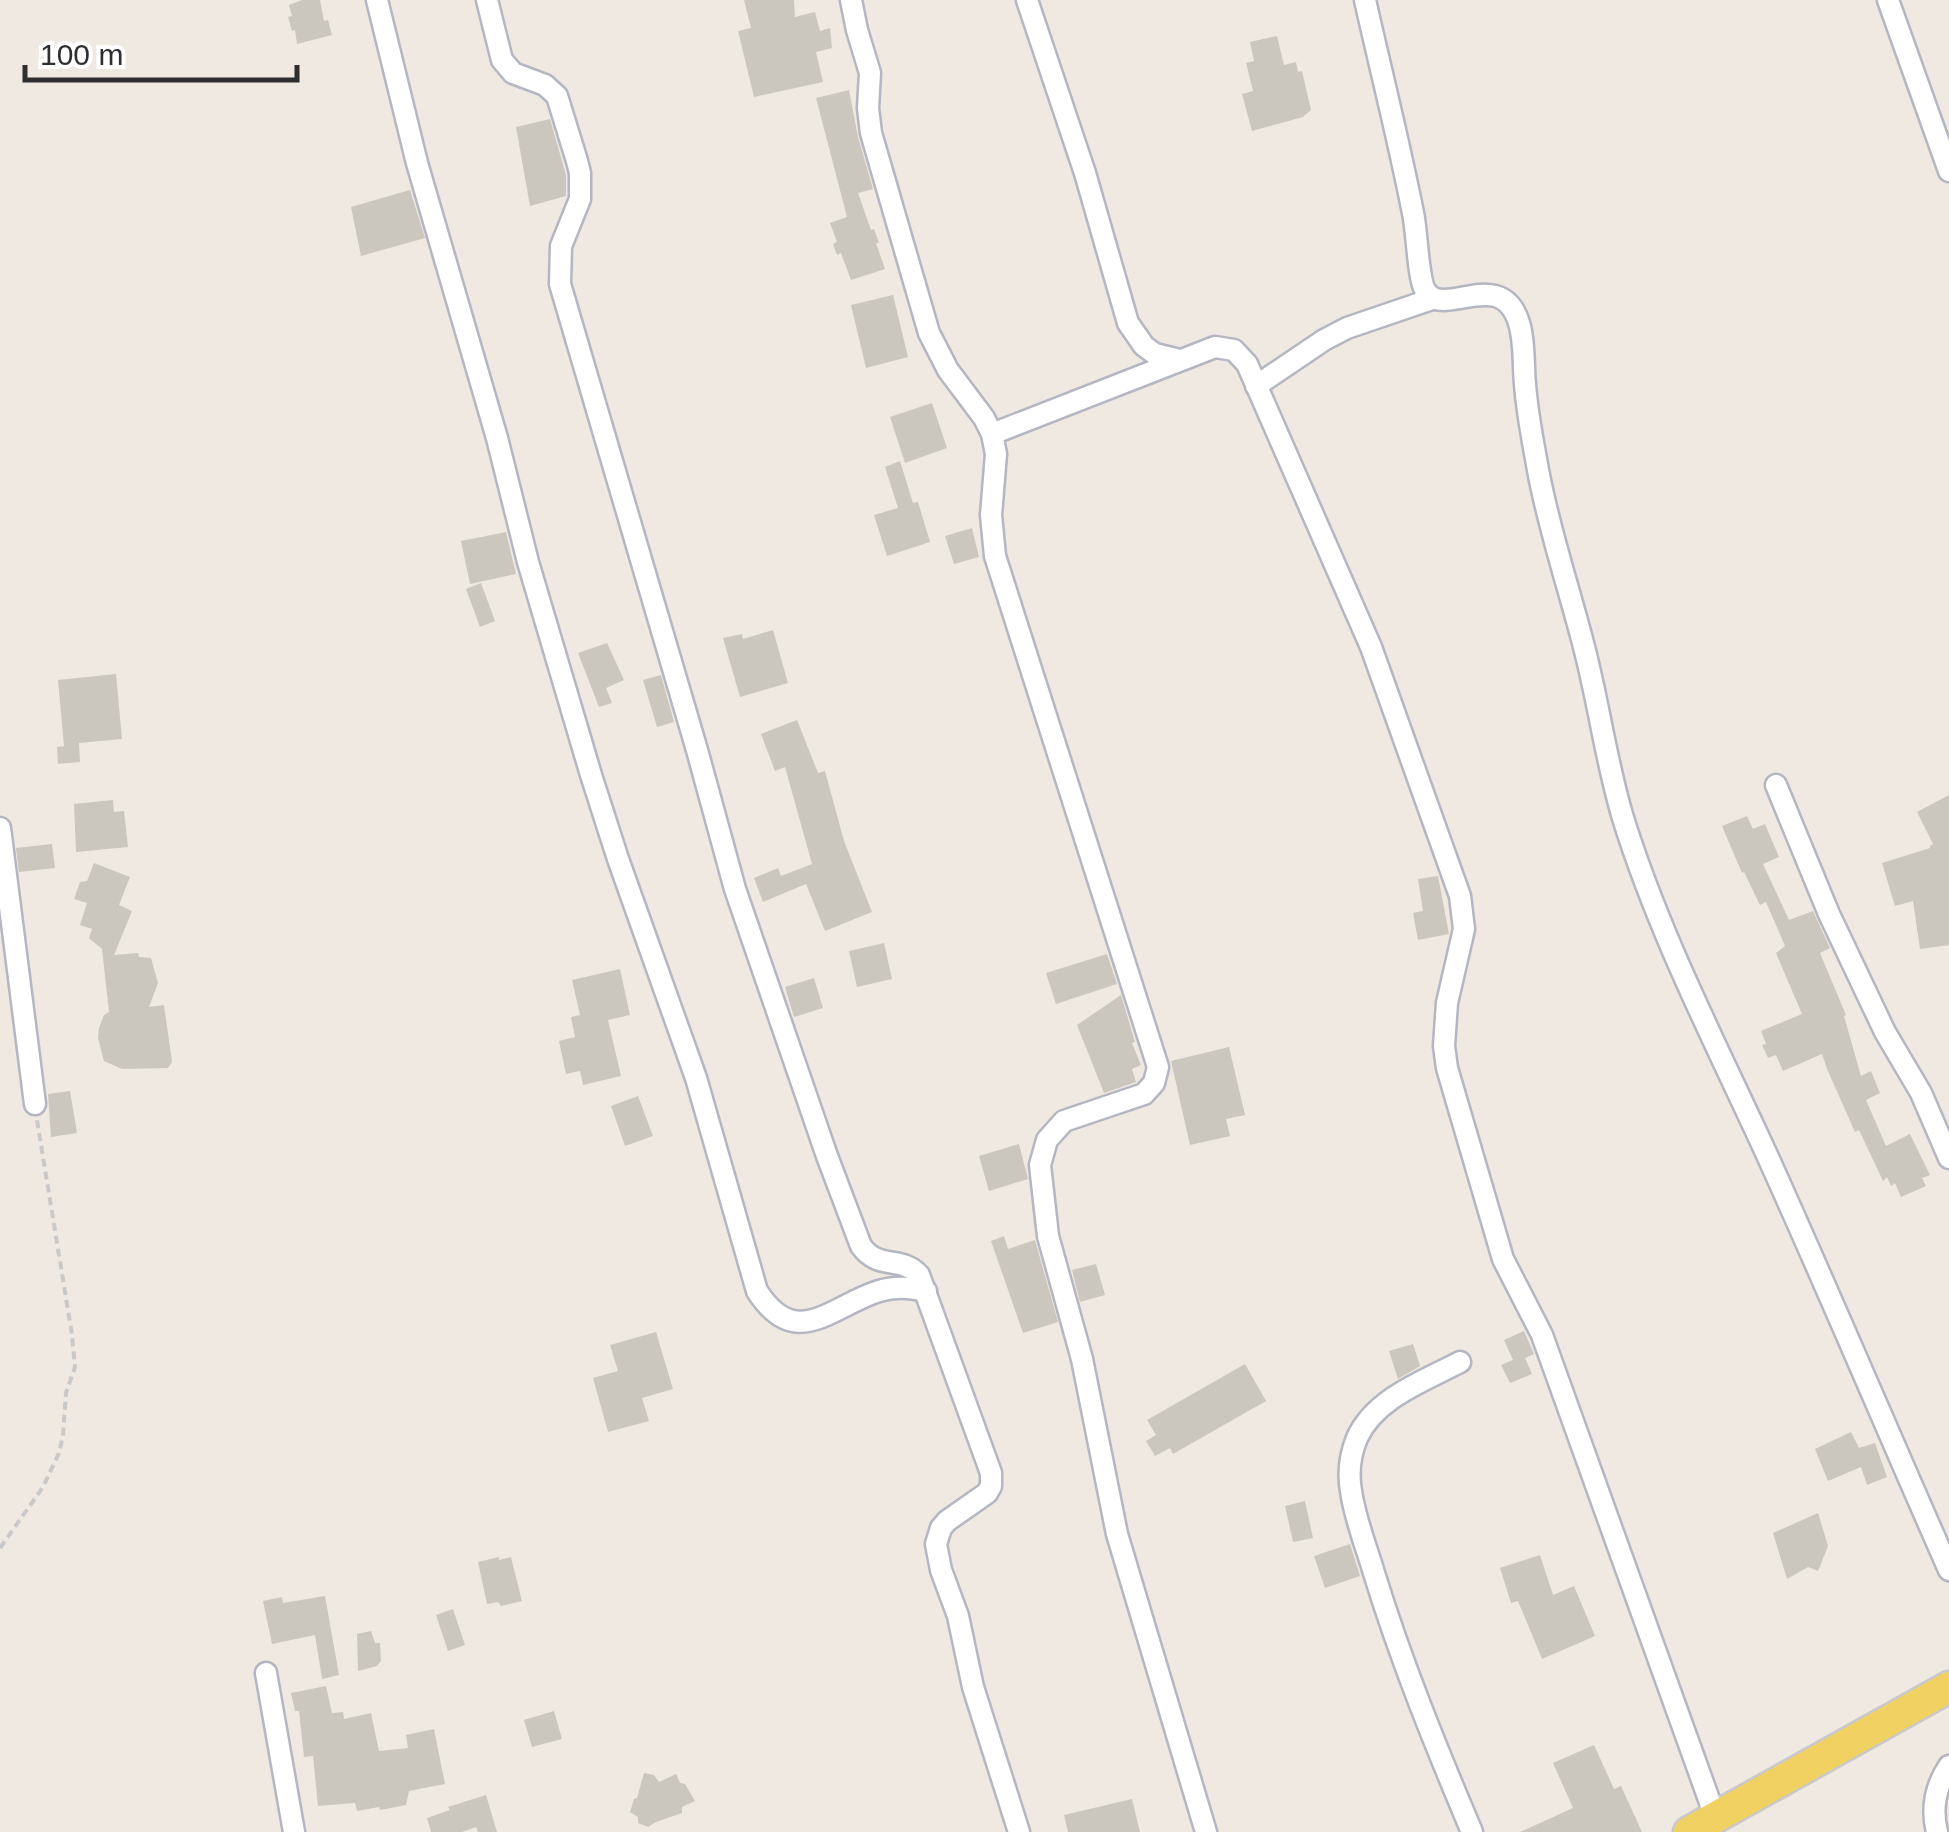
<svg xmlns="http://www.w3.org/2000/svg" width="1949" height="1832" viewBox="0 0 1949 1832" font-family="Helvetica,sans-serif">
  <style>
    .building { fill: #cbc7bf }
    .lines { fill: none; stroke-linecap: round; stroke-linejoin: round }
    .minor-casing { stroke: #b4b7c1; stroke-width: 25 }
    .primary-casing { stroke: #c9c9c9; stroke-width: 35 }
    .path { stroke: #c9c9c9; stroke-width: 4; stroke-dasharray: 8 5; stroke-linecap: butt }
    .minor { stroke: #fff; stroke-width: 20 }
    .primary { stroke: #f2d163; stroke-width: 30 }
  </style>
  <rect width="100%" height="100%" fill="#efe9e1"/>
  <g class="building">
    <path d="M302 0H320L324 21 328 20 332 35 297 44 295 30 292 31 288 17 292 16 289 5Z"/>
    <path d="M744 0H794L795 17 815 12 820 31 830 28 832 48 816 52 823 82 754 97 738 31 751 28Z"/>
    <path d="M1277 36 1284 65 1296 62 1298 72 1302 71 1311 110 1303 117 1252 131 1242 94 1253 91 1246 63 1254 61 1250 42Z"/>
    <path d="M849 90 858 137 873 189 858 193 871 230 874 229 879 243H876L885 269 851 280 841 253 837 255 833 244 837 242 830 223 847 217 816 98Z"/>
    <path d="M550 119 566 175V196L530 206 516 127Z"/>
    <path d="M410 190 425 238 361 256 351 207Z"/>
    <path d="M893 295 908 357 866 368 851 305Z"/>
    <path d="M932 403 947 448 905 463 890 417Z"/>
    <path d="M900 461 913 503 918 502 930 542 887 556 874 515 898 508 885 467Z"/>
    <path d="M972 528 979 557 954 564 945 536Z"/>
    <path d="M506 532 516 574 470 584 461 541Z"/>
    <path d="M481 583 495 621 480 627 466 589Z"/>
    <path d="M773 630 788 683 740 697 723 638 742 634 743 639Z"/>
    <path d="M607 643 624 680 606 688 612 703 599 707 578 653Z"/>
    <path d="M116 674 122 739 79 743 80 762 58 764 57 747 64 746 58 680Z"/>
    <path d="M661 675 674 722 657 727 643 680Z"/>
    <path d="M797 720 818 773 825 771 844 841 872 912 825 931 806 884 763 902 754 878 778 868 781 876 812 864 785 767 775 771 761 734Z"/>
    <path d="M1949 795V945L1920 949 1913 901 1895 906 1882 863 1930 848V846L1933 844 1917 812Z"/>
    <path d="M113 800 114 812 124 811 128 847 76 852 74 804Z"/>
    <path d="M1747 816 1753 829 1765 824 1779 857 1763 864 1789 920 1813 911 1830 948 1820 953 1846 1015 1844 1016 1861 1076 1871 1071 1880 1093 1866 1100 1886 1146 1910 1134 1930 1175 1922 1178 1926 1186 1901 1197 1895 1183 1891 1186 1887 1177 1883 1181 1859 1130 1855 1132 1827 1069 1822 1054 1783 1071 1776 1055 1768 1058 1762 1045 1766 1044 1761 1031 1802 1014 1776 953 1785 946 1766 902 1760 905 1744 872 1742 873 1722 826Z"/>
    <path d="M52 844 55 868 19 872 16 848Z"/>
    <path d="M94 863 130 877 119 905 132 911 114 955 138 953 139 957 151 958 158 983 149 1007 164 1005 172 1062 168 1068 122 1069 104 1061 98 1038 99 1028 104 1015 109 1012 102 949 89 938 92 929 80 925 87 903 74 899 80 882 87 881Z"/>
    <path d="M1438 876 1449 934 1418 940 1413 913 1423 911 1418 879Z"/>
    <path d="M884 943 892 979 857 987 849 951Z"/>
    <path d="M1107 954 1117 984 1056 1004 1046 973Z"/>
    <path d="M620 969 630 1015 608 1020 621 1076 583 1085 580 1071 566 1074 559 1041 575 1037 571 1017 580 1015 572 980Z"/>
    <path d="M814 978 823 1008 794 1017 785 987Z"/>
    <path d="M1121 995 1135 1042 1132 1043 1141 1065 1132 1069 1136 1082 1104 1093 1077 1025Z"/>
    <path d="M1229 1047 1245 1115 1226 1119 1230 1136 1190 1145 1171 1061Z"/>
    <path d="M70 1091 77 1133 51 1137 48 1094Z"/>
    <path d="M638 1096 653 1136 625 1146 611 1106Z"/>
    <path d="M1019 1144 1028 1179 989 1191 979 1156Z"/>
    <path d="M1004 1236 1008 1249 1035 1240 1058 1322 1023 1333 991 1241Z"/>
    <path d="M1096 1264 1105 1295 1080 1302 1072 1270Z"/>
    <path d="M1524 1331 1534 1354 1525 1358 1532 1374 1510 1383 1501 1365 1513 1360 1504 1340Z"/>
    <path d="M656 1332 673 1389 642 1398 649 1421 608 1432 593 1378 618 1371 610 1345Z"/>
    <path d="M1413 1344 1420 1366 1398 1379 1389 1351Z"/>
    <path d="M1245 1364 1266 1401 1173 1454 1170 1448 1155 1456 1146 1441 1156 1435 1147 1420Z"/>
    <path d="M1851 1432 1859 1448 1875 1443 1887 1477 1867 1485 1861 1467 1828 1481 1815 1449Z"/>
    <path d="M1305 1501 1313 1538 1293 1542 1285 1506Z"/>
    <path d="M1818 1513 1828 1546 1818 1571 1808 1567 1787 1579 1773 1533Z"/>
    <path d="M1350 1544 1360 1576 1325 1588 1314 1556Z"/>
    <path d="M1540 1555 1553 1595 1574 1586 1595 1636 1542 1659 1518 1601 1511 1603 1500 1568Z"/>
    <path d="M499 1557V1560L511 1557 522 1601 501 1606 498 1602 487 1604 478 1562Z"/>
    <path d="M325 1596 339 1675 322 1679 315 1635 272 1644 263 1601 282 1597 283 1603Z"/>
    <path d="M453 1609 465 1645 448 1651 436 1615Z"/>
    <path d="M371 1631 375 1643H380L381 1661 377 1666 358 1671 357 1634Z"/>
    <path d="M326 1686 332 1713 343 1712 344 1719 371 1713 379 1751 408 1748 406 1735 434 1729 445 1784 409 1791 406 1805 380 1810 379 1807 357 1811 355 1803 318 1806 313 1756 304 1757 299 1711H295L291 1693Z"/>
    <path d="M554 1711 562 1739 532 1747 524 1720Z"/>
    <path d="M1594 1745 1614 1789 1621 1786 1642 1832H1520L1573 1808 1553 1763Z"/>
    <path d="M644 1773 654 1775 659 1782 676 1774 680 1783 685 1784 695 1801 682 1807V1813L656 1822 648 1827 638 1823V1817L630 1812 634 1799 637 1798Z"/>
    <path d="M486 1795 497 1832H478L476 1827 462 1832H431L427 1818 450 1810 448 1807Z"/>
    <path d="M1132 1799 1140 1832H1068L1064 1815Z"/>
  </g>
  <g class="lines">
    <defs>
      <g id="minor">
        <path d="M377 0 417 163 497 438 528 562 591 775 618 859 696 1078 757 1291C796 1352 831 1306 879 1291 895 1286 910 1287 926 1291"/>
        <path d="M487 0 502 60 513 73 545 85 557 96 577 161 580 173V199L561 246 560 284 697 750 735 889 827 1156 861 1246C879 1271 901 1255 919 1275L991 1473V1486L987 1493 947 1521 941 1528 936 1544 941 1570 958 1616 973 1687 1019 1832"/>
        <path d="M851 0 857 30 870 73 868 108 871 133 929 333 948 370 984 418 992 434 996 454 991 515 995 556 1158 1067 1154 1083 1144 1094 1064 1121 1047 1140 1040 1165 1048 1236 1082 1359 1117 1534 1206 1832"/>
        <path d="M1027 0 1085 173 1128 323 1144 346 1155 354 1180 360"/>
        <path d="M1365 0C1381 71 1399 142 1413 213 1417 231 1418 278 1425 290 1442 321 1501 264 1519 323 1525 342 1523 364 1525 384 1527 413 1533 442 1538 470 1549 530 1569 588 1584 647 1599 704 1606 762 1623 818 1659 934 1716 1044 1767 1155 1829 1292 1888 1432 1949 1570"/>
        <path d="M1888 0 1949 171"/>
        <path d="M1256 386 1324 340 1347 328 1432 299"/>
        <path d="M992 434 1215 347 1234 350 1247 364 1371 647 1460 896 1464 929 1447 1003 1444 1046 1447 1068 1503 1259 1542 1335 1716 1819"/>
        <path d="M1776 785 1829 914 1885 1032 1921 1093 1949 1158"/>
        <path d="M0 828 35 1104"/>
        <path d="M1460 1362C1424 1381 1375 1398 1357 1438 1350 1455 1348 1474 1351 1491 1355 1519 1366 1546 1374 1573 1401 1661 1436 1747 1472 1832"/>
        <path d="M266 1673 294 1832"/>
        <path d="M1937 1832C1931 1808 1935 1787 1949 1766"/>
      </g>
      <path id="primary" d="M1689 1832 1949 1687"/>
    </defs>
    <use href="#minor" class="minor-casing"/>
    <use href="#primary" class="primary-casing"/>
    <path class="path" d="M0 1548 43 1487 59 1453 63 1436 66 1393 75 1367 72 1335 37 1120"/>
    <use href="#minor" class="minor"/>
    <use href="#primary" class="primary"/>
  </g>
  <path d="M25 65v15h272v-15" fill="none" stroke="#2e2e2e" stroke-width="5"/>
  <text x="40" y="65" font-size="30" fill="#2e2e2e" stroke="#ffffff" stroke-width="8" paint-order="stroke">100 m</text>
</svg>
